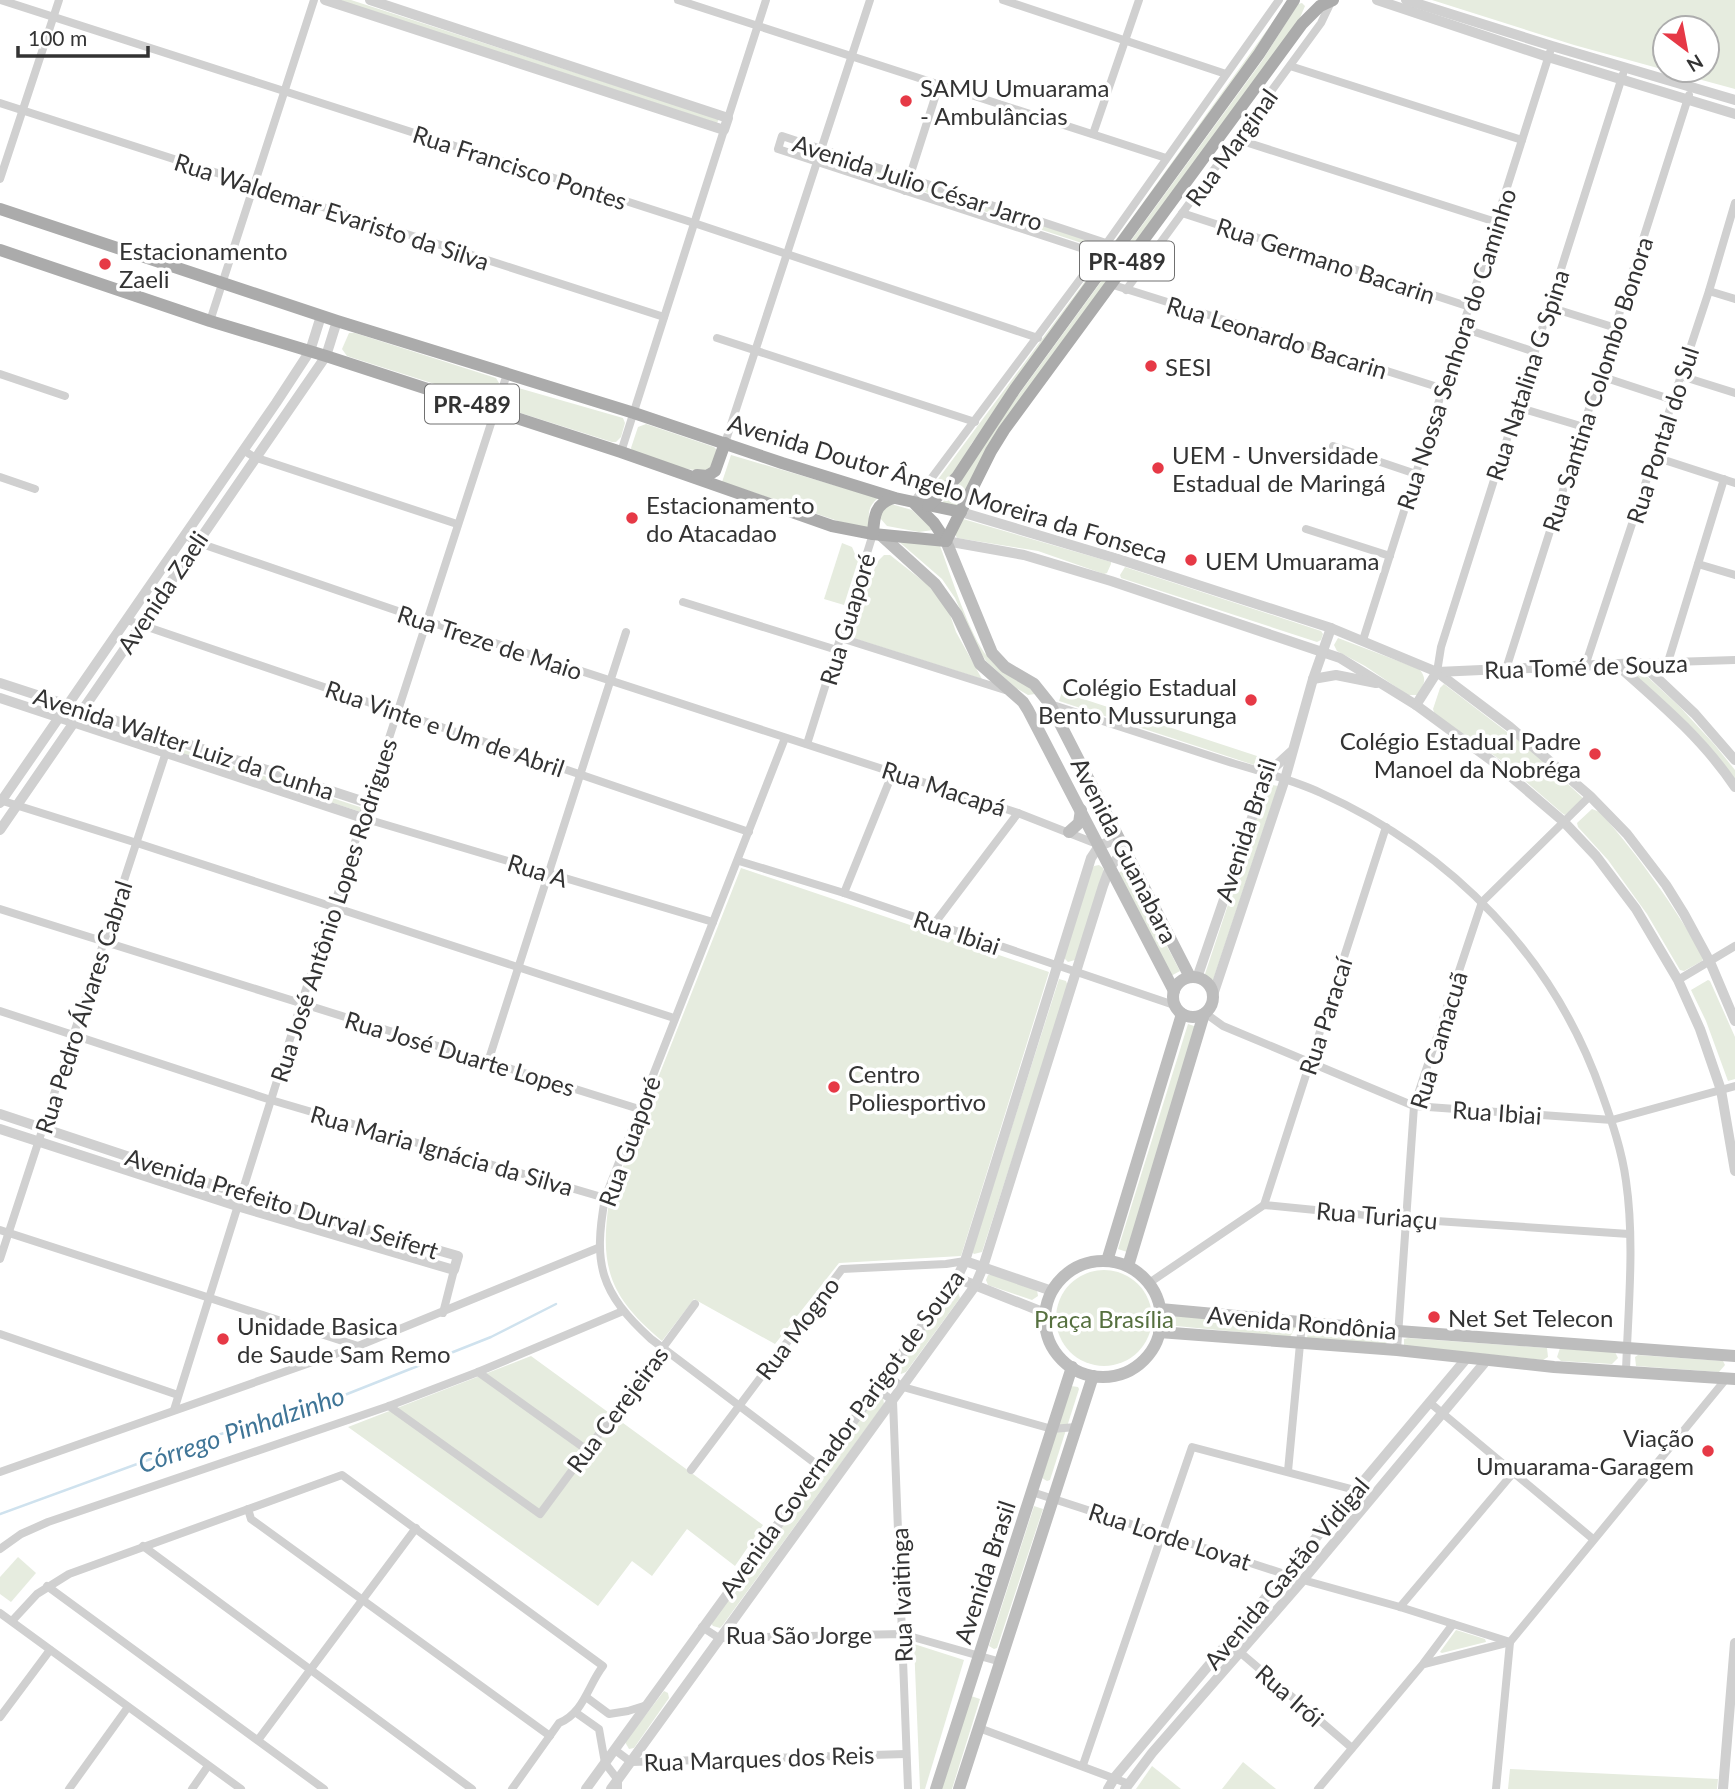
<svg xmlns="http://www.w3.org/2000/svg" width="1735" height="1789" viewBox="0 0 1735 1789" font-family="Lato,sans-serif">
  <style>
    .green { fill: #e6ecdf }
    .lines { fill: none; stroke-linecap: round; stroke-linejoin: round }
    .stream { stroke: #cfe2ee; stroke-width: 2.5 }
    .minor { stroke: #d0d0d0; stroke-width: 8 }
    .tertiary { stroke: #d0d0d0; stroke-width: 10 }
    .secondary { stroke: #bdbdbd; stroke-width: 12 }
    .primary { stroke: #ababab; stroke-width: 12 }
    .poi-dot { fill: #e63946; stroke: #fff; stroke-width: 2.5 }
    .labels { text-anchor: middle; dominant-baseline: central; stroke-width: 7; stroke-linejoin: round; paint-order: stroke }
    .shield { fill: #fff; stroke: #707070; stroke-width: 2 }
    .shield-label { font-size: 23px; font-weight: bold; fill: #333 }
    .poi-label { font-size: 24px; fill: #333; stroke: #fff; text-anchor: start }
    .street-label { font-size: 24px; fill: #333; stroke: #fff }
    .park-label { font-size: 24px; fill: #56703f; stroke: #fff }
    .water-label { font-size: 26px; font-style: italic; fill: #3f7597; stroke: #fff }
  </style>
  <rect width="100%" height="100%" fill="#fff"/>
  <g class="green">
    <path d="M337 0H351L719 119 717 123Z"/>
    <path d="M1432 0H1735V89L1665 70H1707V28H1665V70L1574 45Z"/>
    <path d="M1287 2 1191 148 972 443C962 459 953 485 933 490V486L1132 218Z"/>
    <path d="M1302 3 1305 6 1299 20 1002 430 959 507 941 504 958 485 984 442 1262 61 1298 4Z"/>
    <path d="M825 154 905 180 903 185 824 159Z"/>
    <path d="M917 184 1093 242 1091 246 916 189Z"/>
    <path d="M349 333H355L496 378 499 383 493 399 488 401 347 356 342 349Z"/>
    <path d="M515 387 623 418 625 423 621 437 616 442H612L508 409 506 405 511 390Z"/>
    <path d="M646 424 714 447 719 452 712 471 706 472 682 468 632 451 631 448 638 427Z"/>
    <path d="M731 455 878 498C867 507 867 516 872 529L841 522 722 482Z"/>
    <path d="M891 504 912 510 933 530 919 532 887 526 880 518 881 511Z"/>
    <path d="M963 519 1111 562V564L1107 573 1104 574 1038 551 957 538 955 534Z"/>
    <path d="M897 540 940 546C950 572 970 638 988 657 1001 672 1023 677 1035 694L1028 695 1016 688 986 661 977 647 955 598 942 579Z"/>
    <path d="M842 543 852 547 858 561 844 605 824 599Z"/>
    <path d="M884 555H890L928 585 948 609 956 632 982 679 850 637 877 562Z"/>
    <path d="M1125 567 1321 631 1323 634 1321 640 1317 642 1121 578 1120 575Z"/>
    <path d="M1338 638 1419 669C1428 679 1424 685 1417 695H1408L1365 666 1337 651 1334 645Z"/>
    <path d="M1640 670 1679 706 1714 744 1735 770V781L1635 675Z"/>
    <path d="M1444 684 1532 751 1584 799 1565 815 1562 813 1502 761 1435 715 1433 709 1440 688Z"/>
    <path d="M1062 692 1257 756 1254 765 1059 701Z"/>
    <path d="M178 748 363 808 361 812 177 753Z"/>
    <path d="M1268 784 1278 786 1212 983 1204 977Z"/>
    <path d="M1592 809 1600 812C1642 860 1671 902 1704 957L1702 961 1684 971 1680 970 1647 914 1608 860 1578 827 1577 823Z"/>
    <path d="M1099 865 1103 868 1104 873 1075 960 1068 962 1064 958 1091 871 1094 866Z"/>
    <path d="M741 868 1049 972 961 1256 839 1263 775 1344 694 1299 662 1341C611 1298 599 1269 609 1202Z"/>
    <path d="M1126 868 1180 971 1169 977 1117 874Z"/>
    <path d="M1059 979 1066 981 1068 986 982 1252 974 1254 972 1252Z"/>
    <path d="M1708 980 1710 981 1735 1037V1079L1728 1081 1706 1021 1691 990Z"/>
    <path d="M1188 1024 1197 1027 1127 1252 1118 1249Z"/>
    <circle cx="1104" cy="1318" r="48"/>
    <path d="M988 1275H993L1037 1290 1038 1296 1032 1300 988 1285 986 1280Z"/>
    <path d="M953 1291 958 1292 960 1298 906 1372 901 1374 897 1369Z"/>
    <path d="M1168 1315 1292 1325 1295 1328 1290 1337 1166 1325Z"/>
    <path d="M1309 1328 1385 1335 1387 1342 1385 1345 1307 1338Z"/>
    <path d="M1408 1338 1547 1348 1548 1357 1543 1360 1404 1346V1339Z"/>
    <path d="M1560 1348 1615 1352 1618 1358 1612 1364 1561 1361 1557 1357Z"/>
    <path d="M1638 1355 1723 1361 1725 1365 1719 1372 1636 1366 1635 1357Z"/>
    <path d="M531 1356 763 1525 735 1566 687 1529 652 1576 632 1561 598 1606 348 1427Z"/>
    <path d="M1071 1386 1078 1387 1079 1389 1050 1480 1047 1481 1042 1478Z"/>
    <path d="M877 1396 883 1398 884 1404 722 1626 720 1628 713 1626 711 1623Z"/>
    <path d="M1034 1506 1043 1509 997 1648 994 1649 989 1646Z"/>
    <path d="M18 1557 36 1573 11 1602 0 1594V1577Z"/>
    <path d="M1456 1630 1485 1639 1486 1642 1442 1653 1440 1652Z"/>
    <path d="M914 1644 964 1660 925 1789H920Z"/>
    <path d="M664 1691 668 1693 669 1698 634 1748 629 1749 625 1742Z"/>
    <path d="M971 1696 980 1699 952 1789H941Z"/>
    <path d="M1243 1762 1276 1789H1222Z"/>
    <path d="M1152 1766 1181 1789H1136Z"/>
    <path d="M1510 1769 1718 1779 1717 1789H1508Z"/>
  </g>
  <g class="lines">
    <path class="stream" d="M0 1514 211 1437 332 1400 491 1337 556 1304"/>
    <g class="minor">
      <path d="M1 0 694 223 1038 338"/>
      <path d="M678 0 1166 158"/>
      <path d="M1003 0 1226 74"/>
      <path d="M1290 66 1522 140"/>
      <path d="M0 103 664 317"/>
      <path d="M728 118 766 0"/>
      <path d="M1093 134 1139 0"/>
      <path d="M1236 139 1496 222"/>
      <path d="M0 179 59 0"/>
      <path d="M905 191 939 85"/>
      <path d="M1182 213 1470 307"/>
      <path d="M1099 254 778 149 782 136 1106 243"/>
      <path d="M1110 284 1444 389"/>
      <path d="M1126 290 1321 23 1331 2"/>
      <path d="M1709 291 1735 299"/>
      <path d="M1549 307 1616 328"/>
      <path d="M210 321 314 0"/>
      <path d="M1463 328 1535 352"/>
      <path d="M717 338 975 422"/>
      <path d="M0 374 65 396"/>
      <path d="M1600 376 1673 400"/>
      <path d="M1681 376 1735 393"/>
      <path d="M1517 407 1584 427"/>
      <path d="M725 443 870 0"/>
      <path d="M1333 446 1416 474"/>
      <path d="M243 450 254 457 457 524"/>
      <path d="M621 452 724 130"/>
      <path d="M1655 457 1735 483"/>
      <path d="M0 477 35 489"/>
      <path d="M913 503 1099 254 1279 0"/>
      <path d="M1306 529 1390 556"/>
      <path d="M185 535 196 542 427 621 1018 813 1097 844"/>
      <path d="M1698 564 1735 575"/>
      <path d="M683 602 837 650"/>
      <path d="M127 620 749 832"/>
      <path d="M841 638 1005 690"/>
      <path d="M1363 640 1550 52"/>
      <path d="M1668 662 1724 479"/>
      <path d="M1641 663 1735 660"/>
      <path d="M1585 666 1709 291 1735 203"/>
      <path d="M1506 669 1689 95"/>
      <path d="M1437 672 1441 647 1623 74"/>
      <path d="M1050 704C1109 723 1167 742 1226 761 1258 771 1291 779 1321 793 1453 852 1555 958 1602 1094 1612 1122 1622 1151 1626 1181 1635 1243 1628 1309 1626 1371"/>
      <path d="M785 738 605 1198C593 1265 600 1292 651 1339L820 1467"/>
      <path d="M807 744 873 534"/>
      <path d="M0 800 137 843 674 1018"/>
      <path d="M368 803 507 374"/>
      <path d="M739 861 844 893 1174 1005"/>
      <path d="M844 893 893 772"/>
      <path d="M0 909 639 1109"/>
      <path d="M934 924 1018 813"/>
      <path d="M1678 980 1735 946"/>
      <path d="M0 1011 271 1100 605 1198"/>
      <path d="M1205 1013 1223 1026 1414 1106 1612 1120 1735 1086"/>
      <path d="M488 1062 626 632"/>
      <path d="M1264 1205 1386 827"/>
      <path d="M0 1230 358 1346"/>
      <path d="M0 1259 170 740"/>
      <path d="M1149 1283 1264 1205 1406 1219 1629 1234"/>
      <path d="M443 1313 454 1270"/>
      <path d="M0 1334 178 1395"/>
      <path d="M1397 1350 1414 1106 1482 902 1590 796"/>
      <path d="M478 1372 587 1450"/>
      <path d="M887 1376 903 1387 1052 1429 1076 1427"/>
      <path d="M877 1389 893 1401 908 1789"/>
      <path d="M1429 1402 1593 1539"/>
      <path d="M389 1406 540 1514 695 1304"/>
      <path d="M174 1410 301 1004 363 818 713 922"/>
      <path d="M691 1470 842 1269 946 1264 965 1261"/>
      <path d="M1288 1471 1302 1323"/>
      <path d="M0 1472 358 1346 598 1248"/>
      <path d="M1032 1492 1303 1580 1400 1607 1510 1642"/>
      <path d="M248 1509 251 1519 550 1736"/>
      <path d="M143 1546 472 1789"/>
      <path d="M0 1549 21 1534 48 1522 389 1406 478 1372 623 1311"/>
      <path d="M47 1586 324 1789"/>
      <path d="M1400 1607 1513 1473"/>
      <path d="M0 1613 241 1789"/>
      <path d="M12 1621 37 1594 69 1574 342 1475 603 1666C588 1685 584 1713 559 1723L512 1789"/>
      <path d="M702 1627 719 1638 902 1634 1001 1662"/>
      <path d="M1228 1642 1352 1748"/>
      <path d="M1424 1664 1510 1642"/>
      <path d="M586 1697 609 1714 628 1711 647 1705"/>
      <path d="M575 1712 599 1729 605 1763 618 1780V1789"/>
      <path d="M0 1717 50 1650"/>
      <path d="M979 1728 1129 1784"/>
      <path d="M258 1740 416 1528"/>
      <path d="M615 1750 631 1762 906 1754"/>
      <path d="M1083 1765 1192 1447 1374 1495"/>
      <path d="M69 1789 128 1707"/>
      <path d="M192 1789 208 1766"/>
      <path d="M1318 1789 1423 1664 1453 1624"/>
      <path d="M1496 1789 1510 1642 1726 1379"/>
    </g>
    <g class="tertiary">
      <path d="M325 0 724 130 728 118 370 0"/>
      <path d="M1377 0 1548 57 1735 114"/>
      <path d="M1406 0 1552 46 1735 100"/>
      <path d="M961 512 1118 559 1331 628 1437 672 1510 727 1590 796 1627 834 1666 885 1684 914 1710 962 1735 1021"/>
      <path d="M946 541 1024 555 1111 581 1340 658 1416 705 1495 763 1564 822 1596 856 1636 909 1678 980 1700 1029 1721 1090 1735 1171"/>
      <path d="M1616 664C1659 702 1703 739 1735 787"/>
      <path d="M1437 672 1641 663 1695 714 1735 760"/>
      <path d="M1313 679 1336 675 1376 683"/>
      <path d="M0 683 368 803 363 818 0 698"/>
      <path d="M1416 705 1437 672"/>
      <path d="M0 803 276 403 310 351 321 316"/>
      <path d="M0 830 326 356 337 321"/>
      <path d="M1197 978 1267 774 1291 752"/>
      <path d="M1212 998 1285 779 1313 679 1331 628"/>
      <path d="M0 1114 241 1194 458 1256 454 1270 237 1206 0 1129"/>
      <path d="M965 1261 1052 1291"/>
      <path d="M957 1278 1045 1313"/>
      <path d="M586 1789 957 1278 965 1261 1091 858 1099 846 1119 838"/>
      <path d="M611 1789 975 1286 983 1267 1103 886 1110 867 1125 849"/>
      <path d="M1108 1789 1115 1777 1466 1359"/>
      <path d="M1125 1789 1152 1753 1303 1580 1486 1361"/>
      <path d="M1723 1789 1735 1643"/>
    </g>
    <g class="secondary">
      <path d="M882 536 935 584 957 615 980 664 1023 702 1028 710 1174 991"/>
      <path d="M946 541 992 653 1005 667 1034 684 1050 704 1190 977"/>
      <path d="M1069 832 1079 823 1081 810"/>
      <circle cx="1193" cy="997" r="20"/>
      <path d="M1107 1261 1182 1014"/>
      <circle cx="1103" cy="1319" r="58"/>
      <path d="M1128 1266 1204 1014"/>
      <path d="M1160 1309 1398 1331 1735 1356"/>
      <path d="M1159 1332 1397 1350 1554 1367 1735 1379"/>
      <path d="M936 1789 1072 1367"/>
      <path d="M959 1789 1093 1376"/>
    </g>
    <g class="primary">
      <path d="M0 209 337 321 634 413 782 463 895 498 961 512"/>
      <path d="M0 250 210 321 326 356 621 452 832 526 873 534 946 541"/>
      <path d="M697 475 707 476 715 471 725 443"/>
      <path d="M915 504 934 523 946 541"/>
      <path d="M928 506 957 477 1015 389 1259 54 1294 0"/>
      <path d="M873 534C874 516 875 503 894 498"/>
      <path d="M946 541 991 451 1004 430 1302 24 1320 6 1333 0"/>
    </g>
  </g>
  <g class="poi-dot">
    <circle cx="906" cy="101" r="7"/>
    <circle cx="105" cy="264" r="7"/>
    <circle cx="1151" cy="366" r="7"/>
    <circle cx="1158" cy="468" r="7"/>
    <circle cx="632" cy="518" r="7"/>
    <circle cx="1191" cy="560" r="7"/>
    <circle cx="1251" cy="700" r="7"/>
    <circle cx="1595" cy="754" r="7"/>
    <circle cx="834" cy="1087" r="7"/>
    <circle cx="1434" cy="1317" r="7"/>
    <circle cx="223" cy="1339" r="7"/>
    <circle cx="1708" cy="1451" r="7"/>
  </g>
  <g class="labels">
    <g class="shield">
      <rect x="1080" y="241.5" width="94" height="39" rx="5"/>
      <rect x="425" y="384.5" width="94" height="39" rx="5"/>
    </g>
    <g class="shield-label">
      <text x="1127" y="261">PR-489</text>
      <text x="472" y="404">PR-489</text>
    </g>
    <g class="poi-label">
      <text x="920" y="87">SAMU Umuarama<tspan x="920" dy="28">- Ambulâncias</tspan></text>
      <text x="119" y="250">Estacionamento<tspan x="119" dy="28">Zaeli</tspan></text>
      <text x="1165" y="366">SESI</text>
      <text x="1172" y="454">UEM - Unversidade<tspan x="1172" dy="28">Estadual de Maringá</tspan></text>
      <text x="646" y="504">Estacionamento<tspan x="646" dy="28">do Atacadao</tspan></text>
      <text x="1205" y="560">UEM Umuarama</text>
      <text x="1237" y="686" text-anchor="end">Colégio Estadual<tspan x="1237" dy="28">Bento Mussurunga</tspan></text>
      <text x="1581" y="740" text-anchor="end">Colégio Estadual Padre<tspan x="1581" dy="28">Manoel da Nobréga</tspan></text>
      <text x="848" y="1073">Centro<tspan x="848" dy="28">Poliesportivo</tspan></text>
      <text x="1448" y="1317">Net Set Telecon</text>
      <text x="237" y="1325">Unidade Basica<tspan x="237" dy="28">de Saude Sam Remo</tspan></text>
      <text x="1694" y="1437" text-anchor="end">Viação<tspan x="1694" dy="28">Umuarama-Garagem</tspan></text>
    </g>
    <g class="street-label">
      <text transform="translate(1231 147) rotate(-54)">Rua Marginal</text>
      <text transform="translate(520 167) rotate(18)">Rua Francisco Pontes</text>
      <text transform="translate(918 182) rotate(18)">Avenida Julio César Jarro</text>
      <text transform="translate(332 211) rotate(18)">Rua Waldemar Evaristo da Silva</text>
      <text transform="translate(1326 260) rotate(18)">Rua Germano Bacarin</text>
      <text transform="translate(1277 337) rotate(17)">Rua Leonardo Bacarin</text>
      <text transform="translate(1456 349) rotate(-72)">Rua Nossa Senhora do Caminho</text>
      <text transform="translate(1527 375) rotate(-72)">Rua Natalina G Spina</text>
      <text transform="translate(1597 384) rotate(-72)">Rua Santina Colombo Bonora</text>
      <text transform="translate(1662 435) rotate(-72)">Rua Pontal do Sul</text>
      <text transform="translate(948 488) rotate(17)">Avenida Doutor Ângelo Moreira da Fonseca</text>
      <text transform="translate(162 592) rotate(-56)">Avenida Zaeli</text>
      <text transform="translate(847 619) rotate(-73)">Rua Guaporé</text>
      <text transform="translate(490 642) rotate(18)">Rua Treze de Maio</text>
      <text transform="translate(1586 666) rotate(-2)">Rua Tomé de Souza</text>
      <text transform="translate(445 728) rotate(19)">Rua Vinte e Um de Abril</text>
      <text transform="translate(184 743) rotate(18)">Avenida Walter Luiz da Cunha</text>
      <text transform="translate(944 788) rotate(18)">Rua Macapá</text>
      <text transform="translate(1245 830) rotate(-72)">Avenida Brasil</text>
      <text transform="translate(1125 850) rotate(63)">Avenida Guanabara</text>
      <text transform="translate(538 870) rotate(17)">Rua A</text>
      <text transform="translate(333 910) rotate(-72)">Rua José Antônio Lopes Rodrigues</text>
      <text transform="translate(957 932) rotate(19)">Rua Ibiai</text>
      <text transform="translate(83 1007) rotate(-72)">Rua Pedro Álvares Cabral</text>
      <text transform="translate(1325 1016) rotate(-72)">Rua Paracaí</text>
      <text transform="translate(1438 1040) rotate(-73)">Rua Camacuã</text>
      <text transform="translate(460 1053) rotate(17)">Rua José Duarte Lopes</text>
      <text transform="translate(1497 1112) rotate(4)">Rua Ibiai</text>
      <text transform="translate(629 1141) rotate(-70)">Rua Guaporé</text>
      <text transform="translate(442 1150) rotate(16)">Rua Maria Ignácia da Silva</text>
      <text transform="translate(282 1203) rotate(17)">Avenida Prefeito Durval Seifert</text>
      <text transform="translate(1377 1215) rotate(5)">Rua Turiaçu</text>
      <text transform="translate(1302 1322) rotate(5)">Avenida Rondônia</text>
      <text transform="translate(797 1328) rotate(-53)">Rua Mogno</text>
      <text transform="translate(617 1409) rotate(-53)">Rua Cerejeiras</text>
      <text transform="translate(841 1433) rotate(-54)">Avenida Governador Parigot de Souza</text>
      <text transform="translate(1170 1536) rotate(18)">Rua Lorde Lovat</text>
      <text transform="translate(984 1572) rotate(-72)">Avenida Brasil</text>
      <text transform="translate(1286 1573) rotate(-50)">Avenida Gastão Vidigal</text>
      <text transform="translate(901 1595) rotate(-92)">Rua Ivaitinga</text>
      <text x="799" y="1634">Rua São Jorge</text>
      <text transform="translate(1290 1695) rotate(41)">Rua Irói</text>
      <text transform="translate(759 1758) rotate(-2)">Rua Marques dos Reis</text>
    </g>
    <g class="park-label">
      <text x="1104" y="1318">Praça Brasília</text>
    </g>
    <g class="water-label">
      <text transform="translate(241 1429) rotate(-19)">Córrego Pinhalzinho</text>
    </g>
  </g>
  <g transform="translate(1686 49) rotate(148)"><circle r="33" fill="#ffffff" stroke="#adadad" stroke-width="2"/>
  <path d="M0-5L12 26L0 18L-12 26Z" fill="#e63946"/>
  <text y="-10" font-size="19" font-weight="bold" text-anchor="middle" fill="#333333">N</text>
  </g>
  <path d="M18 46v10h130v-10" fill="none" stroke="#333333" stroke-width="3.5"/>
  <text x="28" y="46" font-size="21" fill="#333333" stroke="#ffffff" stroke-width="5" paint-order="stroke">100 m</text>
</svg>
